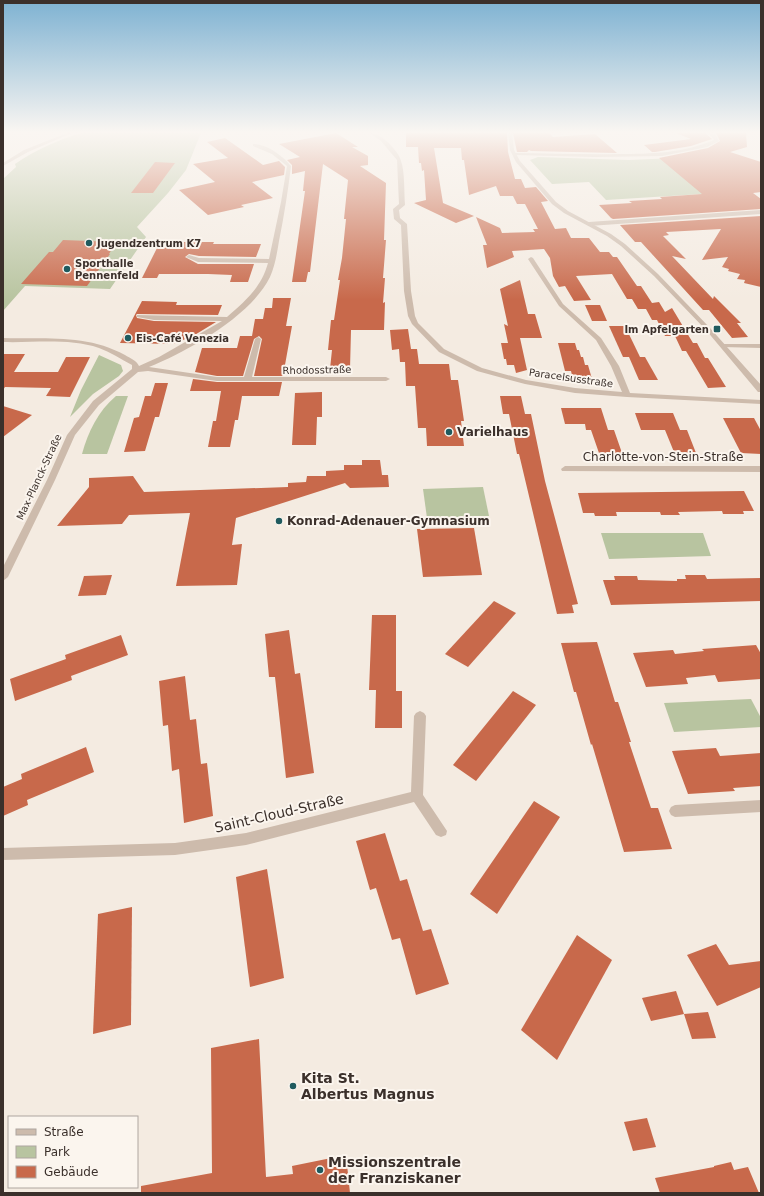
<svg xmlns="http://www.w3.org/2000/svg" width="764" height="1196" viewBox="0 0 764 1196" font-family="'DejaVu Sans',sans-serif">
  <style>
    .green { fill: #b8c4a0 }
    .building { fill: #c8694b }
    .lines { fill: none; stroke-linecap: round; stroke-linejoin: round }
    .minor { fill: #cdbbac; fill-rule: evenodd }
    .tertiary { fill: #cdbbac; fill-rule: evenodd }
    .poi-dot { fill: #1f5a5e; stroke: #fbf5ee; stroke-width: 1.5 }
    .labels { text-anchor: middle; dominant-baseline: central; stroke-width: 4; stroke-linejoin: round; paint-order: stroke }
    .far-poi-label { font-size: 10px; font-weight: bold; fill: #3b302b; stroke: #fbf5ee; text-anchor: start }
    .far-street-label { font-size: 10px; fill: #3b302b; stroke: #fbf5ee }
    .poi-label { font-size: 12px; font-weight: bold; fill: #3b302b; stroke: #fbf5ee; text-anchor: start }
    .street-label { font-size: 12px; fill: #3b302b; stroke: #fbf5ee }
    .near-street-label { font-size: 14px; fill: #3b302b; stroke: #fbf5ee }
    .near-poi-label { font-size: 14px; font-weight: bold; fill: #3b302b; stroke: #fbf5ee; text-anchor: start }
  </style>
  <rect width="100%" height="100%" fill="#f4ebe1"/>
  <g class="green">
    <path d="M81 133H201L186 170 168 193 137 227 146 237 110 289 25 286 3 311V179L16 167 15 164C35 150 58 140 81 133Z"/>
    <path d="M538 157 629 160 675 158 718 193 606 200 589 182 552 184 530 160Z"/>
    <path d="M99 355 121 365 123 371 119 376 93 394 70 417 81 390Z"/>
    <path d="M116 396H128L107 454H82C88 432 98 411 116 396Z"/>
    <path d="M483 487 489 516 427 518 423 489Z"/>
    <path d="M601 533H703L711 556 609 559Z"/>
    <path d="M751 699 761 718V727L674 732 664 703Z"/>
  </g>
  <g class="building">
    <path d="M336 133 358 147H352L368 156V165L360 166 386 183 384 240H386L383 278H385L383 303 385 302 384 330H351L350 369H330L332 350H328L331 320H334L340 280H338L342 258 346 219H344L348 180 323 164 310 272H308L306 282H292L305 191H303L305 171 292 174V165L287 160 300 157 279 144Z"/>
    <path d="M406 133H507L508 152 515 179H521L525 188 536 187 548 201 541 202 555 229 566 228 571 238H589L600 252H609L613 257H617L637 286H641L652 303 659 302 665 312 672 308 693 343H697L705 358H708L726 387 708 388 686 351H682L675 336H665L657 320H652L646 309H638L632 299H627L612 274 576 276 591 300 574 301 565 286 559 287 553 276 550 258 544 249 512 251 514 257 487 268 483 245H487L476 217 500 228 502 233 535 232 533 229H538L525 204H517L513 196H500L496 186 469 195 464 160H462L461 148H434L443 203 474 216 456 223 414 203 426 200 424 170 422 171 421 163H419L418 147H406Z"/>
    <path d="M513 133H549L553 137 595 134 617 153 531 151 529 150 527 152H517Z"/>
    <path d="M676 133H705L712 139 691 146 655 152H652L644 145 691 139Z"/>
    <path d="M716 133H746L747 147 730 152 761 162V192L753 193 761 199V209L613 219 611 218 599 205 632 203 629 201 662 199 660 197 702 194 659 158 708 148 720 141Z"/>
    <path d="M225 138 263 165 279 161 285 167 284 175 252 182 273 198 241 205 244 207 208 215 179 190 215 182 193 164 228 158 207 142Z"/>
    <path d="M155 162 175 163 153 193H131Z"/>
    <path d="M761 216V287L744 283 745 280 737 279 740 274 728 271 729 269 722 267 728 257 702 260 721 229 666 232 669 235 663 236 686 259 672 256 713 299 714 296 741 323H737L748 337 732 338 709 310H703L641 242H635L620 225Z"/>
    <path d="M63 240 116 242 109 254H110L87 286 21 284 49 252H53Z"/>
    <path d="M160 242H214L213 244H261L256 257 199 256 189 254 185 257 198 264H254L248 282H230L232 275 208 274H159L157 278H142Z"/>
    <path d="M520 280 528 314H535L542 338H520L527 370 516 373 514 365H507L506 359H504L501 343H508L504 324 508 326 500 289Z"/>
    <path d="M273 298H291L286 326H292L283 376H254L262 339 259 336 254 339 243 376H217L195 372 202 348H237L240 336H252L255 319H263L265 308H272Z"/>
    <path d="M142 301 177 302 176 305H222L218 315 137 314 136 315 137 318 154 321 216 322 193 336 173 344 120 343Z"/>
    <path d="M585 305H600L607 321H592Z"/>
    <path d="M609 326H625L640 357H623Z"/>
    <path d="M408 329 411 349H409H417L419 364H449L451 380H458L464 421H461L464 446H427L426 428H418L415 386H406L405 362H400L399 349 392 350 390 330Z"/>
    <path d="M558 343H575L577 350H579L581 357H583L585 365H588L592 379H573L571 371H565Z"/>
    <path d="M3 354H25L14 372H58L66 357H90L70 397 46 396 51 388 5 387 3 390Z"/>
    <path d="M629 357H645L658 380H639Z"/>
    <path d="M193 379 217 382H282L279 396H242L238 420H235L230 447H208L213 421H216L221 391H190Z"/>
    <path d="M155 383H168L159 417H155L145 451 124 452 134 418 139 417 145 396H151Z"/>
    <path d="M322 392V417H317L316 445H292L295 393Z"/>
    <path d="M500 396H521L525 414H531L545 481 578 604 572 605 574 613 557 614 519 454H517L509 414H503Z"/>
    <path d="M3 406 32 415 3 437Z"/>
    <path d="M561 408H601L608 430H614L622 453H599L591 430H586L585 424H565Z"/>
    <path d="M635 413H673L680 430H687L696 453 674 452 665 430H641Z"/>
    <path d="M723 418H754L761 431V454L741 453Z"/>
    <path d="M362 460H380L382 475H388L389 487 350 488 345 483 236 518 232 545 242 544 237 585 176 586 190 513 129 515 122 524 57 526 89 487V478L133 476 144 492 288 487V483L306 482 307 476H326V471L344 470V465H362Z"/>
    <path d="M744 491 754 511H743L744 514H723L722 511 678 512 680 515H661L660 512H616L617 516H595L594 513H583L578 493Z"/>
    <path d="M474 528 482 575 423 577 417 529Z"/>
    <path d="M112 575 106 595 78 596 84 576Z"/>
    <path d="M685 575H705L707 579 761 578V601L611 605 603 580H615L614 576H637L638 580 677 581V579H686Z"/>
    <path d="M494 601 516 613 468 667 445 654Z"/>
    <path d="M372 615H396V691H402V728H375L376 690H369Z"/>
    <path d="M289 630 295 674 300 673 314 773 286 778 275 677H269L265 634Z"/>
    <path d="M121 635 128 655 71 676 72 680 15 701 10 679 66 659 65 655Z"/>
    <path d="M597 642 615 702H618L631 742H629L651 808H658L672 849 624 852 592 744 591 745 576 692H574L561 643Z"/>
    <path d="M756 645 761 654V679L718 682 715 675 686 678 688 684 646 687 633 653 673 650 675 654 704 651 702 649Z"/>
    <path d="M185 676 190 720 196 719 201 764 207 763 213 816 184 823 179 769 172 771 168 725 163 726 159 681Z"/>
    <path d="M513 691 536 705 476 781 453 765Z"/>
    <path d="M86 747 94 772 27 800 28 805 3 816V787L22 779 21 774Z"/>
    <path d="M716 748 720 756 761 753V786L733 788 735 791 688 794 672 751Z"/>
    <path d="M534 801 560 817 497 914 470 894Z"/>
    <path d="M385 833 400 881 407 879 423 931 431 929 449 984 416 995 400 938 392 940 376 888 370 890 356 841Z"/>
    <path d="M267 869 284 978 250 987 236 877Z"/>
    <path d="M132 907 131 1025 93 1034 98 914Z"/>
    <path d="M577 935 612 960 557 1060 521 1030Z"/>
    <path d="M716 944 729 965 761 961V987L717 1006 687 955Z"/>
    <path d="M676 991 684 1014 651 1021 642 998Z"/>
    <path d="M708 1012 716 1038 692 1039 684 1014Z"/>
    <path d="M259 1039 266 1177 293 1174 292 1166 346 1155 350 1193H141V1186L212 1173 211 1048Z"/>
    <path d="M647 1118 656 1147 633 1151 624 1122Z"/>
    <path d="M731 1162 734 1170 748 1167 759 1193H660L655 1178 714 1167V1166Z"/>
  </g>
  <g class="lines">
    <g class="minor">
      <path d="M370 133C380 132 399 151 401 161 405 172 404 193 405 205L399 210 400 218 407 224 411 291 415 316 418 323 444 349 482 368 526 380 575 388 622 392 611 366 596 340 559 306 528 259 531 257 533 258 563 304 601 338 619 366 630 393 761 400V404L627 397 575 393 525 384 477 371 439 352 412 324 408 316 404 291 401 225 394 219 393 209 399 204 397 160 381 141Z"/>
      <path d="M706 133 715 134 719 141 707 147 662 156 595 157 515 155 513 154 515 153C550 153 584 155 619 154 651 154 684 153 714 140L711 136Z"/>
      <path d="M253 144C267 144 283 156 291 166 288 191 284 216 279 241 277 253 275 266 270 277 251 316 188 351 149 367L217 377H244L255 339 258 337 261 339 252 377H386L390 379 386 381H217L148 371 138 372 99 405 75 435 55 480 8 577 3 581V567L47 480 67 435 93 401 132 369V365C121 359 110 352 99 348 69 338 34 343 3 342V338C44 339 88 334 125 355 130 358 137 361 139 366L159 357 222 321 154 320 137 317V315L227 317C246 300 261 288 268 263L198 262 186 257 189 255 199 258 269 259 281 202 287 166 272 154 253 146Z"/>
      <path d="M761 210V214L589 226 586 224 589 222Z"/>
      <path d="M724 344H761V348L722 347 721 346Z"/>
      <path d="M565 466H761V472L562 471 561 469Z"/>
      <path d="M420 711 424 713 426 716 423 795 447 831 446 835 441 837 436 835 414 802 246 845 175 855 3 860V848L175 843 246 833 411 792 414 716 416 713Z"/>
      <path d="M761 800V812L675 817 671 815 669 811 671 807 675 805Z"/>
    </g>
    <g class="tertiary">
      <path d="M67 133H72L28 152 3 166V163L24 150Z"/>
      <path d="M508 133H512L514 150 520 161 556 202 568 211 611 234 625 244 658 274 710 328 761 385V392H758L706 330 654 276 621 246 607 236 564 213 552 204 516 162 510 150Z"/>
    </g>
  </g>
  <linearGradient id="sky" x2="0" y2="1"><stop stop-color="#7eb2d2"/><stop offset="0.44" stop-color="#faf6f2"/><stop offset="1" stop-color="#faf6f2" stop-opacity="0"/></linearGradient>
  <rect width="764" height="300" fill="url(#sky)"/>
  <g class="poi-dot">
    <circle cx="89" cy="243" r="4"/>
    <circle cx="67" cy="269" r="4"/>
    <rect x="713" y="325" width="8" height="8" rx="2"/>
    <circle cx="128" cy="338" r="4"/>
    <circle cx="449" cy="432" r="4"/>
    <circle cx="279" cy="521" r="4"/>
    <circle cx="293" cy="1086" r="4"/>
    <circle cx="320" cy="1170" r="4"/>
  </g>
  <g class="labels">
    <g class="far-poi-label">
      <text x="97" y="243">Jugendzentrum K7</text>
      <text x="75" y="263">Sporthalle<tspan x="75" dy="12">Pennenfeld</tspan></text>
      <text x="709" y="329" text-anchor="end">Im Apfelgarten</text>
      <text x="136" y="338">Eis-Café Venezia</text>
    </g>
    <g class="far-street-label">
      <text transform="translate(317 370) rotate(-1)">Rhodosstraße</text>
      <text transform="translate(571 378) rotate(8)">Paracelsusstraße</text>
      <text transform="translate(39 477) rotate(-65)">Max-Planck-Straße</text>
    </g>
    <g class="poi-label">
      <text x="457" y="432">Varielhaus</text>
      <text x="287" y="521">Konrad-Adenauer-Gymnasium</text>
    </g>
    <g class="street-label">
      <text x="663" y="457">Charlotte-von-Stein-Straße</text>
    </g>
    <g class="near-street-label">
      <text transform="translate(279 813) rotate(-13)">Saint-Cloud-Straße</text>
    </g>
    <g class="near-poi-label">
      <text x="301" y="1078">Kita St.<tspan x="301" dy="16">Albertus Magnus</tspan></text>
      <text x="328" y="1162">Missionszentrale<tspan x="328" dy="16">der Franziskaner</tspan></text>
    </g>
  </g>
  <rect width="764" height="1196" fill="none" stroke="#3b302b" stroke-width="8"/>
  <rect x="8" y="1116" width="130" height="72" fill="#fbf5ee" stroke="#aea6a0"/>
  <rect x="16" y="1129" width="20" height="6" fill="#cdbbac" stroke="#aea6a0"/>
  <text x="44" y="1136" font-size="12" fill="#3b302b">Straße</text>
  <rect x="16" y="1146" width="20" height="12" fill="#b8c4a0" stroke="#aea6a0"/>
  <text x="44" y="1156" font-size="12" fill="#3b302b">Park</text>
  <rect x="16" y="1166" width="20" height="12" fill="#c8694b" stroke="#aea6a0"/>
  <text x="44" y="1176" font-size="12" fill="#3b302b">Gebäude</text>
</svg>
